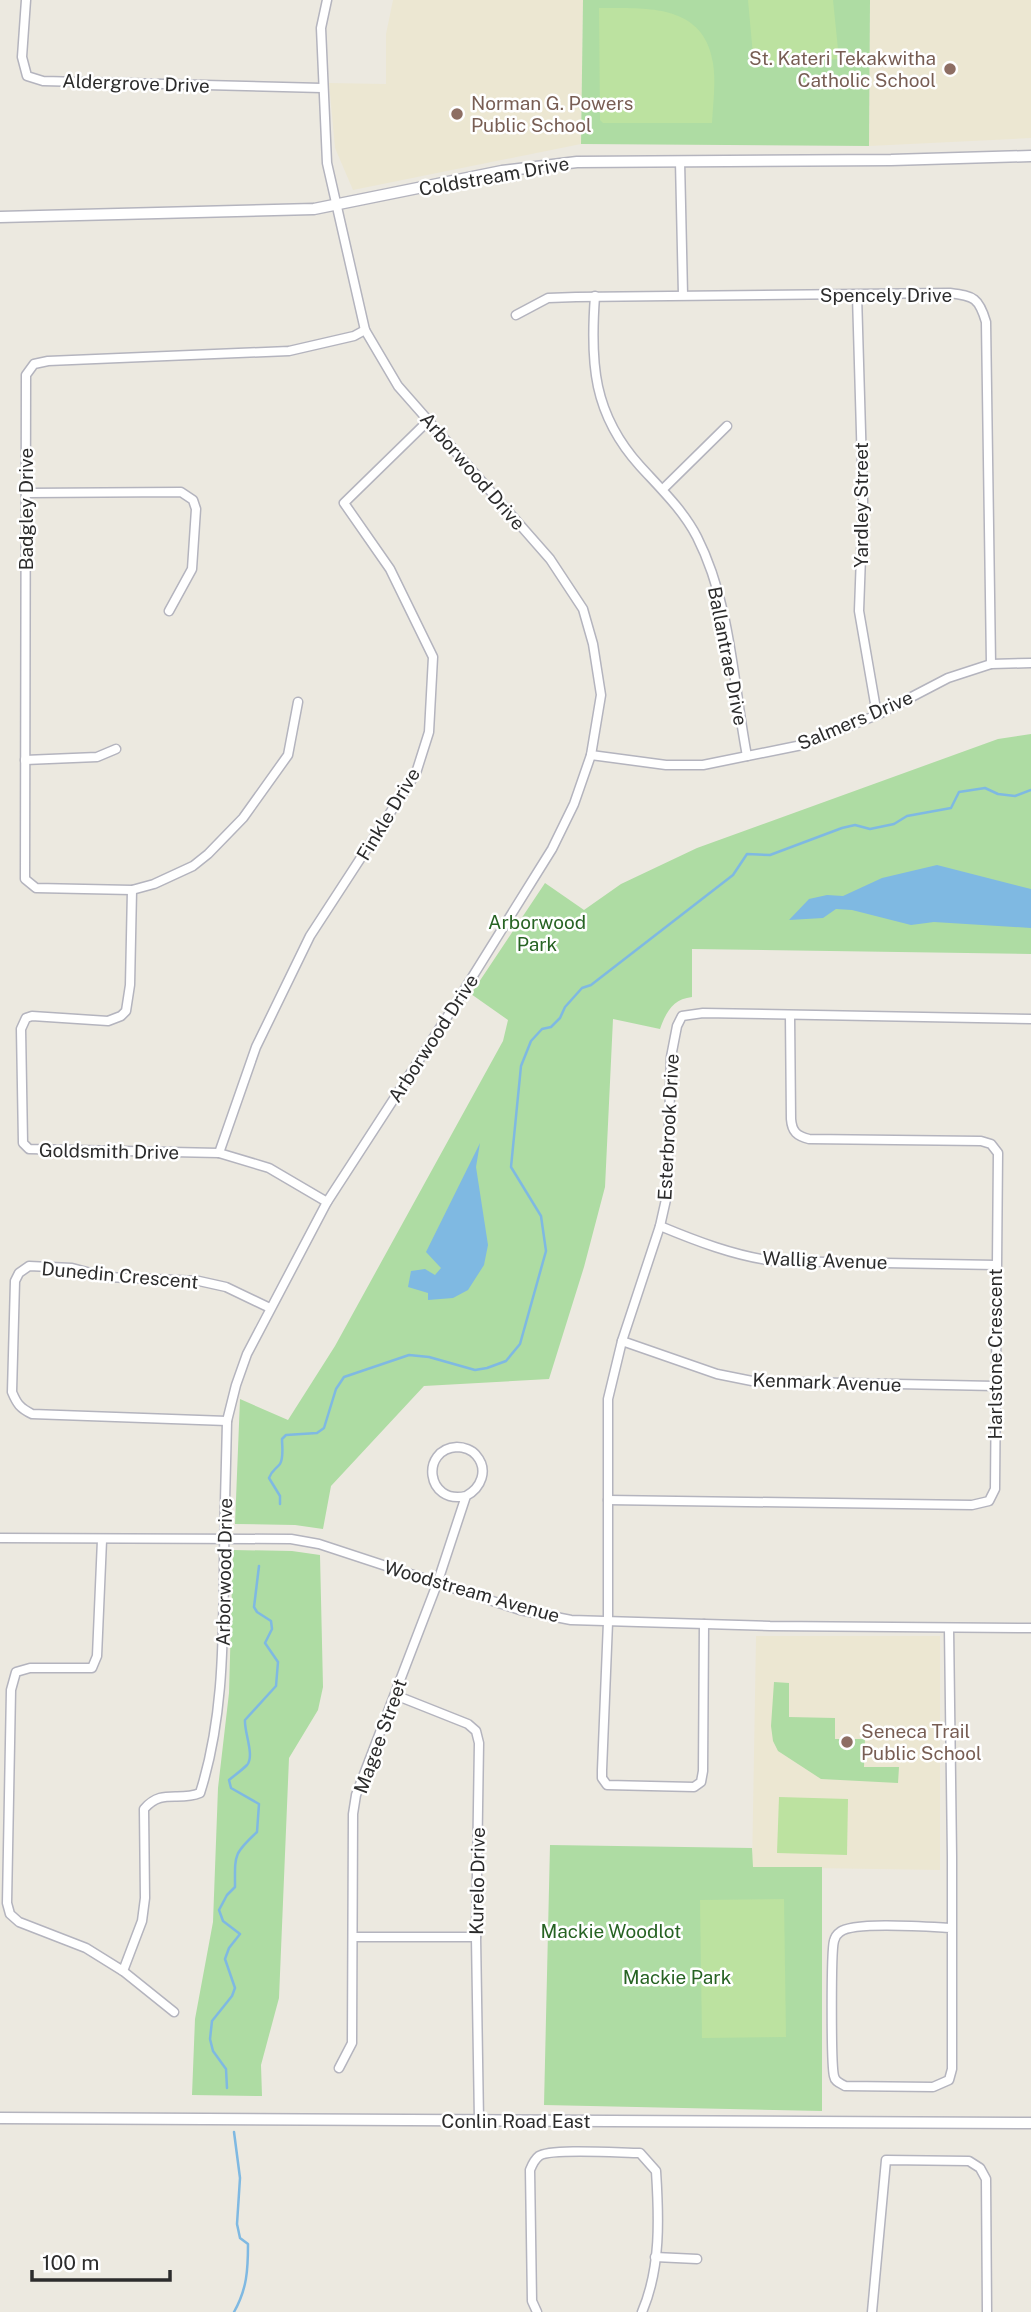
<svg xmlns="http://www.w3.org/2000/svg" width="1031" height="2312" viewBox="0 0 1031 2312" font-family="'Public Sans',sans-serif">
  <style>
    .education { fill: #ece7d2 }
    .green { fill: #aedca3 }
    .pitch { fill: #bce2a0 }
    .water { fill: #7fb9e2 }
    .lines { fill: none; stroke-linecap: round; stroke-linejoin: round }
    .stream { stroke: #7fb9e2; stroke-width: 2.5 }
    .minor-casing { stroke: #b4b4be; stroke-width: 11 }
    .tertiary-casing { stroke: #b4b4be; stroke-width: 13 }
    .minor { stroke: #fff; stroke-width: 8 }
    .tertiary { stroke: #fff; stroke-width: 10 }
    .education-dot { fill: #8d6e63; stroke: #fff; stroke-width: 2.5 }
    .labels { text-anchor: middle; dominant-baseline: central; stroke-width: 5; stroke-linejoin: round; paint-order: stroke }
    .education-label { font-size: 19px; fill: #785e54; stroke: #fff; text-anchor: start }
    .street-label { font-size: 19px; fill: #2c2c2c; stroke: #fff }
    .park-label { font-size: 19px; fill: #276323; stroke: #fff }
  </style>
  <rect width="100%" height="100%" fill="#ece9e0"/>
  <g class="education">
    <path d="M393 0H583L581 144 353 190 335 148 329 83 386 84V34Z"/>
    <path d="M870 0H1031V138L869 146Z"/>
    <path d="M756 1636H940V1870L752 1867Z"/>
  </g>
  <g class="green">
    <path d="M583 0H870L869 146 581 144Z"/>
    <path d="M1031 734V954L692 949V997C673 999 666 1012 660 1029L613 1019 605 1187 584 1267 549 1379 424 1386 331 1486 323 1529 295 1525 235 1524 240 1399 288 1420 335 1346 503 1041 508 1020 471 994 545 883 584 910 621 884 697 848 998 739Z"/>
    <path d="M233 1550 292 1551 320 1555 323 1687 318 1710 289 1758 279 1998 261 2065 262 2096 192 2095 195 2019 213 1922 218 1788 229 1693Z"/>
    <path d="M774 1682 789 1683V1717L835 1718V1739H865L864 1767H899L898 1783 821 1779 778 1751 773 1741 771 1726Z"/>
    <path d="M550 1845 752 1848 753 1867H822V2111L544 2105Z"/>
  </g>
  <g class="pitch">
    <path d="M748 0H833L839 59 754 66Z"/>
    <path d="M599 8C645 8 704 3 713 63 716 82 713 103 712 123H603L600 120Z"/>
    <path d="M779 1797 848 1799 847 1855 777 1853Z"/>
    <path d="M784 1899 786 2037 702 2038 700 1900Z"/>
  </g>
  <g class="water">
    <path d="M937 865 1031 889V928L934 922 911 925 852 910 836 909 823 918 789 920 809 899 827 895 843 896 882 878Z"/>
    <path d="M480 1143 476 1167 488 1245 484 1265 468 1290 453 1298 428 1300V1293L408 1287 411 1271 425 1269 435 1275 441 1268 426 1252Z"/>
  </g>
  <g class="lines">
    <g class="stream">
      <path d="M280 1504V1496L269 1478C272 1470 275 1470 280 1464 284 1457 282 1447 282 1439L286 1435 317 1433 324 1428 336 1389 344 1377 409 1355 429 1357 475 1370 487 1368 506 1361 520 1344 546 1251 541 1216 511 1167 521 1066 531 1041 542 1029 551 1027 560 1018 565 1007 582 988 591 985 733 875 747 854 770 855 842 828 855 825 870 829 894 824 907 816 951 808 959 792 985 788 998 794 1015 796 1031 790"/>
      <path d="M227 2088 226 2069 213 2051 210 2039 212 2021 232 1996 235 1988 225 1959 229 1948 240 1934 223 1921 219 1910 227 1895 235 1887C235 1855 233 1854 257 1832L259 1804 231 1788 229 1780C235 1775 242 1770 247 1765 255 1756 244 1732 245 1720L276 1686 278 1662 265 1643 272 1629 271 1621 257 1612 254 1607 259 1566"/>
      <path d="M234 2132 240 2178 237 2224 240 2238 248 2244C248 2270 247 2289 234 2312"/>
    </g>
    <defs>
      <g id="minor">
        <path d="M26 0 22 57 27 76 43 81 322 88"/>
        <path d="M680 161 683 295"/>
        <path d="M857 295 863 501 859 611 877 715"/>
        <path d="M595 296C590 363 593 414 640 466 661 489 683 510 697 537 731 604 733 683 747 756"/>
        <path d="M516 315 548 298 576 297 950 293C974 296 979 298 986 322L991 664"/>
        <path d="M663 489 727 426"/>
        <path d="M27 493 181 492 193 500 196 509 192 569 169 611"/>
        <path d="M298 702 288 755 243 818 208 854 193 866 154 884 132 890 36 888 25 879 26 375 34 364 48 361 289 351 354 336 365 330"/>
        <path d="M591 755 666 765H703L802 745 877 715 948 678 991 664 1031 663"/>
        <path d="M25 760 97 757 116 749"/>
        <path d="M132 890 130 985 126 1011 121 1016 108 1021 32 1016 26 1018 21 1029 23 1143 29 1149 219 1153 269 1168 327 1202"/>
        <path d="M219 1153 256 1047 310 936 416 773 429 732 433 657 390 569 344 503 428 421"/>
        <path d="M660 1226C696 1241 735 1256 774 1261L996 1265"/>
        <path d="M622 1341 717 1374 752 1381 995 1386"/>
        <path d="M227 1421 32 1414C20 1408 17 1404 12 1392L15 1281 19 1273 29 1266 72 1268 106 1277 199 1281 226 1287 270 1308"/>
        <path d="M608 1500 972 1505 989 1501 995 1489 998 1153 991 1144 981 1141 809 1139C797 1136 792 1132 791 1119L790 1015"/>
        <path d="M0 1538 291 1539 319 1544 520 1610 571 1620 770 1626 1031 1628"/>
        <path d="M102 1540 97 1656 92 1668H30L16 1672 11 1690 7 1903 10 1914 19 1922 86 1948 123 1971 174 2012"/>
        <path d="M704 1624 703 1771 701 1782 694 1787 607 1785 602 1778V1770L608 1622V1399L622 1341 660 1226 667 1195 671 1057 677 1026 682 1016 703 1013 1031 1019"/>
        <path d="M949 1628 952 1856V2069L949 2080 933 2087 845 2086C840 2083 835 2082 834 2076 831 2064 831 1951 834 1941 835 1937 837 1934 840 1932 853 1921 931 1927 952 1928"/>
        <path d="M395 1695 468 1724 476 1731 479 1743 476 1937 479 2121"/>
        <path d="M353 1937H476"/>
        <path d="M123 1971 142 1921 145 1898 144 1809C162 1788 178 1802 200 1793 223 1721 223 1646 224 1571 224 1521 226 1471 227 1421L236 1385 247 1354 327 1202 458 1000 552 849 574 804 591 755 601 695 593 644 583 609 550 559 398 386 365 330 327 163 321 28 327 0"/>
        <path d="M339 2068 352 2043 353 1814 356 1795 437 1584 466 1496C481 1488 489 1470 476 1455 472 1450 464 1447 457 1447 420 1449 426 1505 466 1496"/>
        <path d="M655 2257 697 2259"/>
        <path d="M537 2312 532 2301 530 2170C532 2165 535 2159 539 2156 550 2148 622 2153 640 2153L656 2171C659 2217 661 2268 642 2312"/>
        <path d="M872 2312 886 2160 969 2161 980 2168 986 2179 987 2312"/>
      </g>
      <g id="tertiary">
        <path d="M0 217 314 209 502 171 577 162 891 160 1031 156"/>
        <path d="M0 2118 1031 2123"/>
      </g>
    </defs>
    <use href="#minor" class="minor-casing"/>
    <use href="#tertiary" class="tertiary-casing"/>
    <use href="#minor" class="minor"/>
    <use href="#tertiary" class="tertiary"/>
  </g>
  <g class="education-dot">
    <circle cx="950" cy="69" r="7"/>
    <circle cx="457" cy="114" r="7"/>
    <circle cx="847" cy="1742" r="7"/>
  </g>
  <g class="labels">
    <g class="education-label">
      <text x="936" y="58" text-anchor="end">St. Kateri Tekakwitha<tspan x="936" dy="22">Catholic School</tspan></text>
      <text x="471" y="103">Norman G. Powers<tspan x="471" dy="22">Public School</tspan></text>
      <text x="861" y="1731">Seneca Trail<tspan x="861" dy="22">Public School</tspan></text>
    </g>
    <g class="street-label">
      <text transform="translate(136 83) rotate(2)">Aldergrove Drive</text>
      <text transform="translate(494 176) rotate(-10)">Coldstream Drive</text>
      <text x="886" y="295">Spencely Drive</text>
      <text transform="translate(473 471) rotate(49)">Arborwood Drive</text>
      <text transform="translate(861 505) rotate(-90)">Yardley Street</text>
      <text transform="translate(26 509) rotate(-90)">Badgley Drive</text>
      <text transform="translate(728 656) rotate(79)">Ballantrae Drive</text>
      <text transform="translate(855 720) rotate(-23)">Salmers Drive</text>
      <text transform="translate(388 814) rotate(-59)">Finkle Drive</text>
      <text transform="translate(433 1038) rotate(-57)">Arborwood Drive</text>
      <text transform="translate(668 1127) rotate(-87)">Esterbrook Drive</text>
      <text transform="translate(109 1151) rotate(1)">Goldsmith Drive</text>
      <text transform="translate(825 1260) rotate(2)">Wallig Avenue</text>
      <text transform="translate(120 1275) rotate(5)">Dunedin Crescent</text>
      <text transform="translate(995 1354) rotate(-90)">Harlstone Crescent</text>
      <text transform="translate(827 1382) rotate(2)">Kenmark Avenue</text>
      <text transform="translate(224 1572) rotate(-89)">Arborwood Drive</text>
      <text transform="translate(472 1591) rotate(16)">Woodstream Avenue</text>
      <text transform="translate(380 1736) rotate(-70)">Magee Street</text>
      <text transform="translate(477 1881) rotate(-89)">Kurelo Drive</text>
      <text x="516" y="2121">Conlin Road East</text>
    </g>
    <g class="park-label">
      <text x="537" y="922">Arborwood<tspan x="537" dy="22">Park</tspan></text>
      <text x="611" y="1931">Mackie Woodlot</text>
      <text x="677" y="1977">Mackie Park</text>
    </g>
  </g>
  <path d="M32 2270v10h138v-10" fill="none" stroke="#2c2c2c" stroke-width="3.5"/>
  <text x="42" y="2270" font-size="21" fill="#2c2c2c" stroke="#ffffff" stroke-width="5" paint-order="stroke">100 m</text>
</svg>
